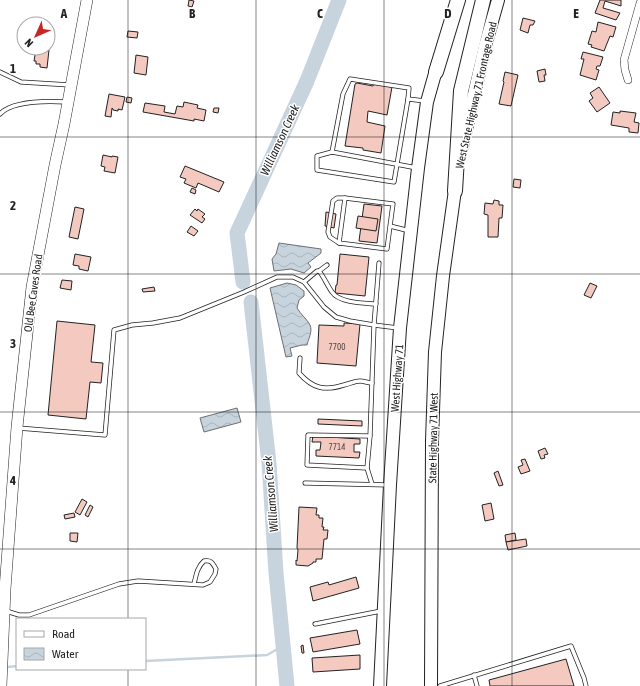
<svg xmlns="http://www.w3.org/2000/svg" width="640" height="686" viewBox="0 0 640 686" font-family="'Asap Condensed',sans-serif">
  <style>
    .water { fill: url(#water-waves); stroke: #6f6f6f }
    .lines { fill: none; stroke-linecap: round; stroke-linejoin: round }
    .stream { stroke: #c7d3dd; stroke-width: 2.5 }
    .river { stroke: #c7d3dd; stroke-width: 15 }
    .building { fill: #f3c9c0; stroke: #222 }
    .lane-casing { stroke: #222; stroke-width: 5 }
    .street-casing { stroke: #222; stroke-width: 8 }
    .secondary-casing { stroke: #222; stroke-width: 12 }
    .primary-casing { stroke: #222; stroke-width: 14 }
    .highway-casing { stroke: #222; stroke-width: 16 }
    .lane { stroke: #fff; stroke-width: 3.5 }
    .street { stroke: #fff; stroke-width: 7 }
    .secondary { stroke: #fff; stroke-width: 11 }
    .primary { stroke: #fff; stroke-width: 12 }
    .highway { stroke: #fff; stroke-width: 14 }
    .grid { fill: none; stroke: #222; stroke-width: 1; stroke-opacity: 0.55 }
    .labels { text-anchor: middle; dominant-baseline: central; stroke-width: 3; stroke-linejoin: round; paint-order: stroke }
    .number-label { font-size: 9px; fill: #564c4a }
    .street-label { font-size: 11px; fill: #222; stroke: #fff }
    .water-label { font-size: 12px; font-style: italic; fill: #222; stroke: #fff }
    .grid-label { font-size: 13px; text-anchor: middle; font-weight: bold; fill: #222; stroke: #fff; stroke-width: 3; stroke-linejoin: round; paint-order: stroke }
  </style>
  <defs>
    <pattern id="water-waves" width="16" height="10" patternUnits="userSpaceOnUse"><rect width="16" height="10" fill="#c7d3dd"/><path d="M0 5q4-4 8 0t8 0" fill="none" stroke="#abb5bd"/></pattern>
  </defs>
  <rect width="100%" height="100%" fill="#fff"/>
  <g class="water">
    <path d="M279 243 321 249V253L308 263 311 267 304 273 291 269 274 271 272 259 276 254Z"/>
    <path d="M287 283 296 285 304 291V296L299 300 297 308C301 315 307 319 310 325 313 331 308 340 307 345H302L290 348 292 356 286 357 270 288Z"/>
    <path d="M237 408 241 422 204 432 200 418Z"/>
  </g>
  <g class="lines">
    <g class="stream">
      <path d="M145 661 267 655 283 646"/>
      <path d="M8 667 17 666"/>
    </g>
    <g class="river">
      <path d="M243 282 237 233 307 81 339 0"/>
      <path d="M251 302 269 463 276 573 287 686"/>
    </g>
  </g>
  <g class="building">
    <path d="M189 0 194 1 192 7 188 6Z"/>
    <path d="M600 0H621V6L605 1 603 8 620 13 616 20 595 13Z"/>
    <path d="M523 18 535 21 533 25H530L528 33 520 30Z"/>
    <path d="M598 22 616 27 613 37 610 36 604 51 591 47 592 45 588 44 592 31 596 32Z"/>
    <path d="M128 31 138 32 137 38 127 37Z"/>
    <path d="M39 48H46V50H49L47 68 40 67V64H36V61H34L36 49H39Z"/>
    <path d="M583 52 603 57 600 66H597L596 69 599 70 596 80 580 75 584 59H581Z"/>
    <path d="M136 55 148 57 146 75 134 73Z"/>
    <path d="M545 69 546 75H544L545 81 539 82 537 71Z"/>
    <path d="M505 72 518 75 511 106 499 104 504 82 503 81Z"/>
    <path d="M357 83 373 86 374 84 392 87 387 115 368 111 367 122 385 126 381 153 363 150V148L345 146 355 84Z"/>
    <path d="M599 87 610 103 597 112 589 101 593 98 590 93Z"/>
    <path d="M109 94 125 97 122 110 118 109V111L113 110V109L112 108 111 117 105 116Z"/>
    <path d="M127 97 132 98 131 103 126 102Z"/>
    <path d="M184 102 198 105 197 108 206 110 204 121 194 119V121L143 112 145 103 165 106 164 112 175 114 177 106 183 107Z"/>
    <path d="M214 108H219L218 113 213 112Z"/>
    <path d="M620 111 636 113 634 122 639 123 638 133 629 132V128L611 125 613 112 620 113Z"/>
    <path d="M103 155 112 157V156L118 157 115 173 104 171 105 167 101 166Z"/>
    <path d="M185 166 224 182 219 192 198 183 196 188 184 183 186 179 180 177Z"/>
    <path d="M514 179 521 180 520 188 513 187Z"/>
    <path d="M192 188 196 190 195 194 190 192Z"/>
    <path d="M494 200 499 201V205H503L502 218H499L498 237H488V215L484 214 485 203 493 204Z"/>
    <path d="M364 204 382 206 377 243 359 241Z"/>
    <path d="M75 207 84 209 78 239 69 237Z"/>
    <path d="M195 209 197 211 198 209 205 214 202 217 205 219 202 223 190 215Z"/>
    <path d="M326 212 336 214 334 228 325 226Z"/>
    <path d="M358 216 378 219 376 231 356 228Z"/>
    <path d="M191 226 198 231 194 236 187 232Z"/>
    <path d="M75 254 91 257 88 271 79 269V266L73 265Z"/>
    <path d="M340 254 369 257 365 296 335 293 336 285H337Z"/>
    <path d="M62 280 72 281 71 290 60 288Z"/>
    <path d="M590 283 597 286 591 298 584 295Z"/>
    <path d="M154 287 155 291 143 292 142 289Z"/>
    <path d="M57 321 95 325 91 362 103 363 101 383 90 382 86 419 48 415Z"/>
    <path d="M344 323 360 324 356 366 317 363 319 325 344 326Z"/>
    <path d="M318 419 362 421V426L318 424Z"/>
    <path d="M313 436 360 439V444H354V452H360L359 458 316 456V450H320L321 442H312Z"/>
    <path d="M545 448 548 454 544 455 545 458 541 459 538 451Z"/>
    <path d="M525 459 530 471 521 474 518 467 523 465 521 460Z"/>
    <path d="M498 471 503 485 499 486 494 473Z"/>
    <path d="M82 499 87 502 80 515 75 512Z"/>
    <path d="M491 503 494 519 485 521 482 505Z"/>
    <path d="M90 505 93 507 88 517 85 515Z"/>
    <path d="M299 507 317 508 316 515H319V518H323L322 527H324L323 530H328L327 539H324L322 559H316V562H313V563L308 566 296 565V560L297 561 298 550 297 548Z"/>
    <path d="M74 513 75 517 65 519 64 515Z"/>
    <path d="M70 533H78L77 542 70 541Z"/>
    <path d="M515 533 516 540 506 542 505 535Z"/>
    <path d="M526 539 527 546 508 550 506 542Z"/>
    <path d="M356 577 359 588 313 601 310 587 328 582 329 585Z"/>
    <path d="M357 630 360 644 313 652 310 638Z"/>
    <path d="M303 645 304 653H302L301 646Z"/>
    <path d="M360 655V669L313 672 312 658Z"/>
    <path d="M566 659 574 686H490L489 680Z"/>
  </g>
  <g class="lines">
    <defs>
      <g id="lane">
        <path d="M0 72 21 82 70 85"/>
        <path d="M0 114C13 100 49 101 67 102"/>
        <path d="M332 152 343 94 350 79 409 88 408 99"/>
        <path d="M417 168 332 152 317 156V170L394 182 408 99 425 101"/>
        <path d="M390 226 393 204 345 198 339 243 387 249 390 226 410 231"/>
        <path d="M339 243 330 237 328 232 333 201 337 198H345"/>
        <path d="M319 271 327 265"/>
        <path d="M304 282 317 271H319C324 277 327 285 332 292 339 303 364 303 376 304"/>
        <path d="M300 358 299 373C313 389 325 391 344 385 349 384 355 381 360 381 364 381 368 383 372 383"/>
        <path d="M18 428 105 435 114 330 132 325 153 323 180 318 244 292 277 277H293L304 282 324 307 336 317 350 321 374 325 398 328"/>
        <path d="M367 468 307 465 308 435 370 436"/>
        <path d="M305 483 389 485"/>
        <path d="M372 484 367 468 370 436 374 325 379 263"/>
        <path d="M6 611 19 615H29L119 584 138 581 203 585 210 582 215 574 216 569C212 562 211 560 204 561 197 567 196 576 194 584"/>
        <path d="M315 624 381 611"/>
        <path d="M474 675 477 686"/>
        <path d="M440 686 571 646 584 678 586 686"/>
      </g>
      <path id="street" d="M628 80 625 70 624 60 640 3"/>
      <path id="secondary" d="M1 686 5 589 17 427 32 287 55 165 64 124 87 0"/>
      <g id="primary">
        <path d="M462 147 485 46 498 0"/>
        <path d="M380 686 390 485 400 328 418 168 427 102 438 63"/>
        <path d="M431 686 432 441 435 352 443 276 456 183"/>
      </g>
      <g id="highway">
        <path d="M436 72 458 0"/>
        <path d="M455 191 461 91 483 0"/>
      </g>
    </defs>
    <use href="#lane" class="lane-casing"/>
    <use href="#street" class="street-casing"/>
    <use href="#secondary" class="secondary-casing"/>
    <use href="#primary" class="primary-casing"/>
    <use href="#highway" class="highway-casing"/>
    <use href="#lane" class="lane"/>
    <use href="#street" class="street"/>
    <use href="#secondary" class="secondary"/>
    <use href="#primary" class="primary"/>
    <use href="#highway" class="highway"/>
  </g>
  <path class="grid" d="M128 0V619M256 0V686M384 0V686M512 0V686M0 137H640M0 274H640M0 412H640M0 549H640M128 669V686"/>
  <g class="labels">
    <g class="number-label">
      <text x="337" y="347">7700</text>
      <text x="337" y="447">7714</text>
    </g>
    <g class="street-label">
      <text transform="translate(476 95) rotate(-77)">West State Highway 71 Frontage Road</text>
      <text transform="translate(33 293) rotate(-82)">Old Bee Caves Road</text>
      <text transform="translate(397 378) rotate(-86)">West Highway 71</text>
      <text transform="translate(433 438) rotate(-89)">State Highway 71 West</text>
    </g>
    <g class="water-label">
      <text transform="translate(280 140) rotate(-65)">Williamson Creek</text>
      <text transform="translate(271 494) rotate(-95)">Williamson Creek</text>
    </g>
  </g>
  <g class="grid-label">
    <text x="64" y="18">A</text>
    <text x="192" y="18">B</text>
    <text x="320" y="18">C</text>
    <text x="448" y="18">D</text>
    <text x="576" y="18">E</text>
    <text x="13" y="73">1</text>
    <text x="13" y="210">2</text>
    <text x="13" y="348">3</text>
    <text x="13" y="485">4</text>
  </g>
  <rect x="16" y="618" width="130" height="52" fill="#ffffff" stroke="#a7a7a7"/>
  <rect x="24" y="631" width="20" height="6" fill="#ffffff" stroke="#a7a7a7"/>
  <text x="52" y="638" font-size="12" fill="#222222">Road</text>
  <rect x="24" y="648" width="20" height="12" fill="url(#water-waves)" stroke="#a7a7a7"/>
  <text x="52" y="658" font-size="12" fill="#222222">Water</text>
  <g transform="translate(36 36) rotate(225)"><circle r="19" fill="#ffffff" stroke="#a7a7a7"/>
  <path d="M0-3L7 15L0 10L-7 15Z" fill="#c62828"/>
  <text y="-6" font-size="11" font-weight="bold" text-anchor="middle" fill="#222222">N</text>
  </g>
</svg>
